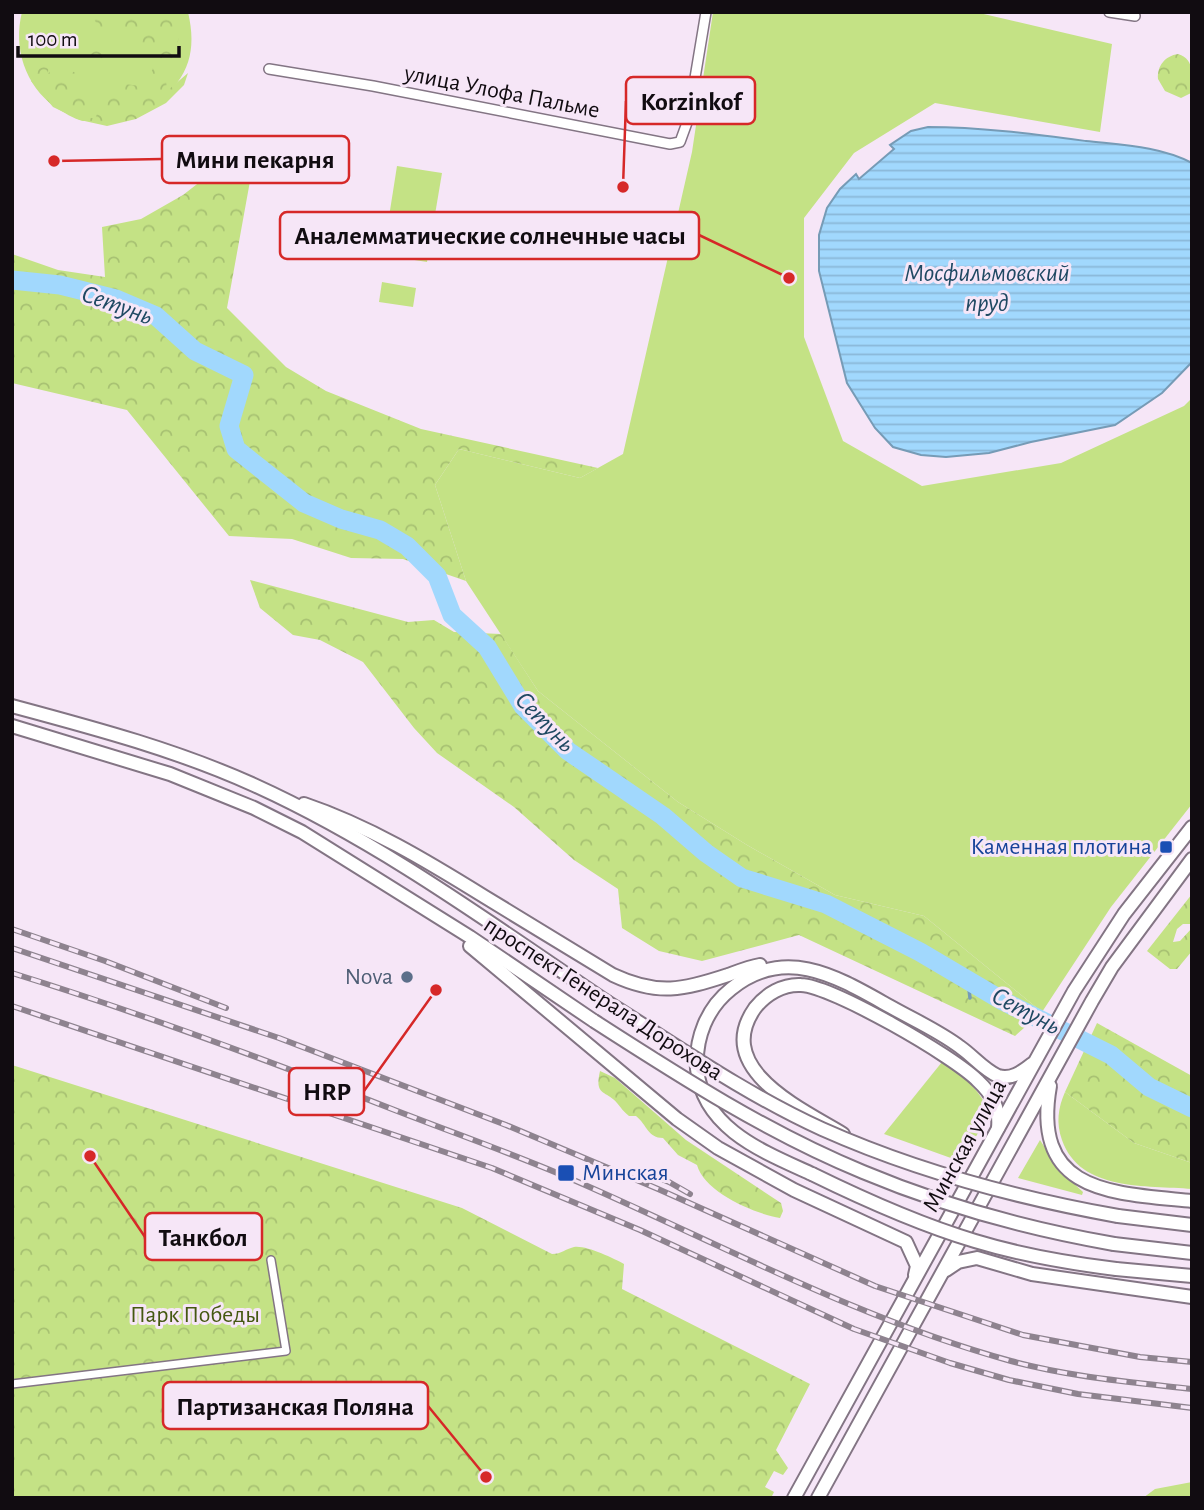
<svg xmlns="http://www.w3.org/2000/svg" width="1204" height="1510" viewBox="0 0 1204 1510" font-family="'Alegreya Sans',sans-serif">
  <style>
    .green { fill: #c4e285 }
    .forest { fill: url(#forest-crowns) }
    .water { fill: url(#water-rules); stroke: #769bb6; stroke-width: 2 }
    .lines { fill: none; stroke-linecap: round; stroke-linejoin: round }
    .stream { stroke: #769bb6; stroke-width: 3.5 }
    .river { stroke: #a1d8fd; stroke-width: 19 }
    .pedestrian-casing { stroke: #837584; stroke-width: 10 }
    .minor-casing { stroke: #837584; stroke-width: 12 }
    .secondary-casing { stroke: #837584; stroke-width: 16 }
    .pedestrian { stroke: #fff; stroke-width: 7 }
    .minor { stroke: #fff; stroke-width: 9 }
    .secondary { stroke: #fff; stroke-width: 12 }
    .rail-casing { stroke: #8e838f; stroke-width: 6 }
    .rail { stroke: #f6e6f7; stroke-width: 3.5; stroke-dasharray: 10; stroke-linecap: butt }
    .secondary-bridge-casing { stroke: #837584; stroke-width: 16; stroke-linecap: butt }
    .secondary-bridge { stroke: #fff; stroke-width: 12 }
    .transit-dot { fill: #1a4fb4; stroke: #f6e6f7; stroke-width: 2.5 }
    .service-dot { fill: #5c6f8a; stroke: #f6e6f7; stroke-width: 2.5 }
    .labels { text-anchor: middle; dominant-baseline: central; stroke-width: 6; stroke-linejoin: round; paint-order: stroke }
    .street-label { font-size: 24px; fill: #110c11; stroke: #f6e6f7 }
    .transit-label { font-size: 24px; fill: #164399; stroke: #f6e6f7; text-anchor: end }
    .service-label { font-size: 24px; fill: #4e5e75; stroke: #f6e6f7; text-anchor: end }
    .park-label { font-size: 24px; fill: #455811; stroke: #f6e6f7 }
    .water-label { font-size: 26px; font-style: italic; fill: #1f4963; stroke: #f6e6f7 }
    .leader { fill: none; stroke: #d62828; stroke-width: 2.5 }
    .callout-dot { fill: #d62828; stroke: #f6e6f7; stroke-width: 2.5 }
    .callout { fill: #f6e6f7; stroke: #d62828; stroke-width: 2.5 }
    .callout-label { font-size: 26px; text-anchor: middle; font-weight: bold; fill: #110c11 }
  </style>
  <defs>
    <pattern id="forest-crowns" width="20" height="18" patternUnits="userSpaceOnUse" patternTransform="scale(1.75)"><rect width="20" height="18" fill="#c4e285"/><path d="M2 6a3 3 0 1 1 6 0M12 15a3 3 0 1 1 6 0" fill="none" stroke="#a7c172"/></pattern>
    <pattern id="water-rules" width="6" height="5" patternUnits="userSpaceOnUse" patternTransform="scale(1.75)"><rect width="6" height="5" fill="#a1d8fd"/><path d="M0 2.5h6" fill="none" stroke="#8ab8d8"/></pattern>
  </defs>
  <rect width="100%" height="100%" fill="#f6e6f7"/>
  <g class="green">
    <path d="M22 12H188C197 51 189 76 159 102 154 106 148 113 142 115 132 118 120 117 110 118 102 119 92 121 83 121 74 119 63 112 55 107 25 85 13 48 22 12Z"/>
    <path d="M713 12H975L1112 44 1100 132 935 103 854 153 804 218V337L843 441 922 486 1061 463 1184 406 1192 398V804L1111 907 1042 1012 924 916 835 895 747 845 678 802 538 691 466 581 435 485 459 449 580 478 623 454 692 152Z"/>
    <path d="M397 166 442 173 427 262 383 255Z"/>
    <path d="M382 282 416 288 413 307 379 302Z"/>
    <path d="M942 1062C961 1072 982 1092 989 1113L962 1162 884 1134Z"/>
    <path d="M1065 1092 1134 1143 1192 1163V1189C1147 1185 1080 1192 1062 1140 1056 1123 1058 1108 1065 1092Z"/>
    <path d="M1040 1140 1059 1170 1083 1192 1082 1195 1018 1178Z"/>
    <path d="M1192 1482V1498H1143L1155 1489Z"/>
  </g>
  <g class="forest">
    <path d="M91 12H163L165 19 180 23 176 59 165 68 167 91 188 73 184 85 166 103 136 119 107 126 80 120 53 107 31 81 49 53 48 74 62 56 71 71 79 74 73 93 90 99 88 117 95 119 110 82 140 86 153 69 120 29 104 33 108 67 104 70 88 53 98 27Z"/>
    <path d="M1178 54C1197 60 1190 77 1191 93L1181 98 1165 91 1158 79C1157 66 1165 56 1178 54Z"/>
    <path d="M246 146 256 148 227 308 286 367 326 391 421 429 598 468 580 478 459 449 435 485 466 581 403 559 351 558 292 539 229 536 127 410 12 383V254L58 270 105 277 102 227 141 219 183 195Z"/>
    <path d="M250 580 408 622 434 620 454 632 501 634 538 691 678 802 747 845 835 895 924 916 1042 1012 1015 1036 799 935 702 961 659 951 622 928 618 889 574 860 514 807 437 753 414 728 363 662 320 640 293 635 260 608Z"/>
    <path d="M1192 894V924H1183L1177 929 1173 942 1180 941 1192 928V951L1177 969H1170L1147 951Z"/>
    <path d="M1097 1023 1192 1076V1163L1134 1143 1065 1092Z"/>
    <path d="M12 1065 462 1208 552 1254C562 1254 565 1249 574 1247 586 1245 613 1258 624 1264L622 1289 810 1384 776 1450 788 1468 783 1475 774 1471 765 1487 774 1492 771 1498H12Z"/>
    <path d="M600 1071 615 1078 686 1140 781 1203 783 1211 780 1218C755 1214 704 1192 697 1165L678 1155 663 1138C648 1138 647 1125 636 1116H629C624 1112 621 1108 617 1103 606 1090 594 1097 600 1071Z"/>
  </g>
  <path class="water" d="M928 127C981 127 1033 134 1086 141 1121 145 1160 146 1192 163V362L1162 393 1115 425 1031 442 989 453 946 457 921 455 893 447 875 428 847 383 819 271V235L827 208 840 189 856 174 859 179 894 149 890 145 911 131Z"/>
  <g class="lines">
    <path class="stream" d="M968 981 970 998"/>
    <path class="river" d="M12 280 60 285 116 299 156 316 195 351 244 375 229 426 236 449 304 503 341 519 380 530 407 546 437 576 452 615 487 647 523 706 568 751 663 816 706 853 742 878 826 904 920 952 1003 1001 1111 1055 1149 1087 1192 1108"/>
    <defs>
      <path id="pedestrian" d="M12 1384 286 1351 271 1260"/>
      <g id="minor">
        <path d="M1109 12 1135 16"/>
        <path d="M269 69 373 86 670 144 680 142 688 120 706 12"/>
      </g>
      <g id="secondary">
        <path d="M12 706C94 728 177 750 254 785 380 842 493 925 607 1002"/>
        <path d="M12 726 170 774 254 808 302 832 470 937 594 1021"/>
        <path d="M304 804C369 826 427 861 485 897 528 923 571 949 613 975 658 996 683 990 728 975 739 971 749 967 760 965"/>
        <path d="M470 946 677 1119 718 1148 794 1190 906 1242 917 1266 915 1275"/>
        <path d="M1050 1086C1031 1194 1113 1193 1192 1201"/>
        <path d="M843 1134C802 1109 712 1069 755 1008 766 994 783 984 801 985 832 986 955 1057 978 1081 992 1094 1000 1108 998 1128"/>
        <path d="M812 1174C764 1152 703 1129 697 1069 695 1038 707 1008 731 989 786 944 839 978 891 1007 914 1020 939 1031 960 1047 973 1056 984 1070 998 1076 1011 1080 1022 1072 1032 1064"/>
        <path d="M1118 1216 1192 1225"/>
        <path d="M1114 1244 1192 1253"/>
        <path d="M1116 1269 1192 1276"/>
        <path d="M946 1270 958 1262 977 1258 1032 1274 1192 1297"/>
        <path d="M794 1498 1074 991 1124 914 1192 827"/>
        <path d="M818 1498 1092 1001 1112 967 1192 859"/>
      </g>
    </defs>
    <use href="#pedestrian" class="pedestrian-casing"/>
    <use href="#minor" class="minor-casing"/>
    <use href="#secondary" class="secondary-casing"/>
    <use href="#pedestrian" class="pedestrian"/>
    <use href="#minor" class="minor"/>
    <use href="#secondary" class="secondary"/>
    <defs>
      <g id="rail">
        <path d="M12 929 105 961 226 1008"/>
        <path d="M12 948 279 1038 506 1125 658 1189 875 1286 1023 1335 1140 1357 1192 1362"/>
        <path d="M12 973C141 1013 267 1060 392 1109 451 1132 511 1153 569 1178 715 1241 857 1319 1011 1361 1070 1377 1131 1382 1192 1389"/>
        <path d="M12 1006 492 1168 640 1230 854 1329 950 1363 1009 1380 1078 1394 1192 1408"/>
        <path d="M643 1171 669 1182 690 1194"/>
      </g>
    </defs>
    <use href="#rail" class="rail-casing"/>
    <use href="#rail" class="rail"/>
    <defs>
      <g id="secondary-bridge">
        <path d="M607 1002C677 1046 747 1095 822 1129 916 1171 1017 1198 1118 1216"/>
        <path d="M594 1021C681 1077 768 1133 863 1172 944 1206 1028 1229 1114 1244"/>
        <path d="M812 1174C865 1200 918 1224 975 1241 1021 1255 1068 1263 1116 1269"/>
      </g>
    </defs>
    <use href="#secondary-bridge" class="secondary-bridge-casing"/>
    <use href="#secondary-bridge" class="secondary-bridge"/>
  </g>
  <g class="transit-dot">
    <rect x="1159" y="840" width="14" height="14" rx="3.5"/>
    <rect x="557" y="1164" width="18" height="18" rx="3.5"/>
  </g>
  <circle class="service-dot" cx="407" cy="977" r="7"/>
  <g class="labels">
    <g class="street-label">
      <text transform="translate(502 92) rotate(11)">улица Улофа Пальме</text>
      <text transform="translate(603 999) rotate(33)">проспект Генерала Дорохова</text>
      <text transform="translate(965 1146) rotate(-61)">Минская улица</text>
    </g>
    <g class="transit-label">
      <text x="1152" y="847">Каменная плотина</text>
      <text x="582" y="1173" text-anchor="start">Минская</text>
    </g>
    <g class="service-label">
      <text x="393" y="977">Nova</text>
    </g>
    <g class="park-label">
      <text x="195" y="1315">Парк Победы</text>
    </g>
    <g class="water-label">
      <text x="987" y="273">Мосфильмовский<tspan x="987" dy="30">пруд</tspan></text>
      <text transform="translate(117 305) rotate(20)">Сетунь</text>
      <text transform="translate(545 722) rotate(46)">Сетунь</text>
      <text transform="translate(1026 1011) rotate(28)">Сетунь</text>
    </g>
  </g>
  <path class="leader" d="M623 187L626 101M54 161L162 159M789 278L699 235M436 990L364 1091M90 1156L145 1237M486 1477L428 1406"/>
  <g class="callout-dot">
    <circle cx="623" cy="187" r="7"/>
    <circle cx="54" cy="161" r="7"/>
    <circle cx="789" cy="278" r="7"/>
    <circle cx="436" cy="990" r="7"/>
    <circle cx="90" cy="1156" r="7"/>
    <circle cx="486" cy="1477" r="7"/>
  </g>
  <g class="callout">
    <rect x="626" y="77" width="129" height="47" rx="7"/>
    <rect x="162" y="136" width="187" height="47" rx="7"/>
    <rect x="280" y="212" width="419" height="47" rx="7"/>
    <rect x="289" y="1068" width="75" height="47" rx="7"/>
    <rect x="145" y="1213" width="117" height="47" rx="7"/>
    <rect x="163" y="1382" width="265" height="47" rx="7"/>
  </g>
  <g class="callout-label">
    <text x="691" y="110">Korzinkof</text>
    <text x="255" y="168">Мини пекарня</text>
    <text x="490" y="244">Аналемматические солнечные часы</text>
    <text x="327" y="1100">HRP</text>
    <text x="203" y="1246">Танкбол</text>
    <text x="295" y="1415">Партизанская Поляна</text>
  </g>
  <rect width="1204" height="1510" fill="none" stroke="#110c11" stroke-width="28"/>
  <path d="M18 46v10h161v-10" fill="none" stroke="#110c11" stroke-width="3.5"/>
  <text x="28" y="46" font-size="21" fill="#110c11" stroke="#f6e6f7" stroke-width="5" paint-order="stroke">100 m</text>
</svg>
